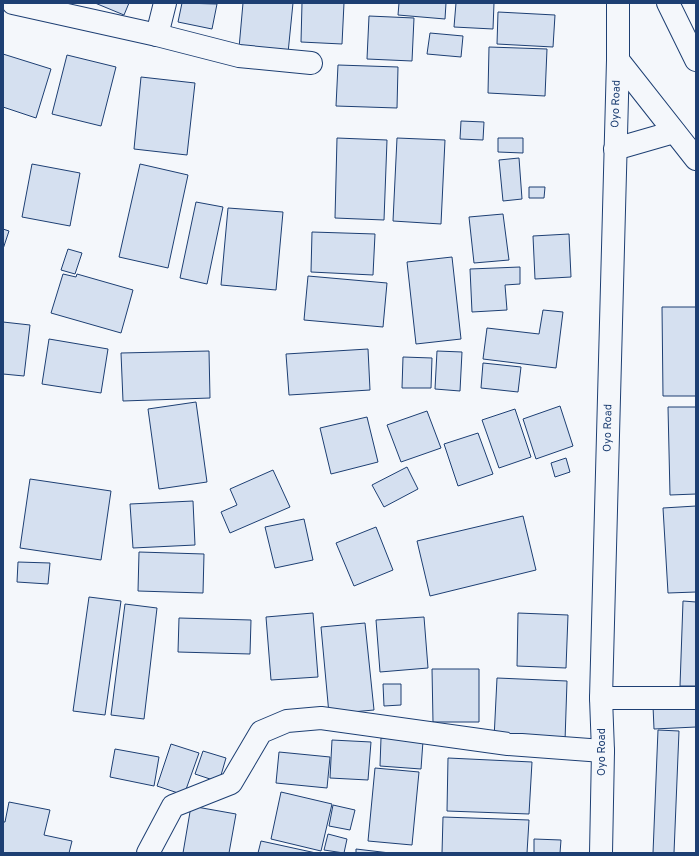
<svg xmlns="http://www.w3.org/2000/svg" width="699" height="856" viewBox="0 0 699 856" font-family="Overpass,sans-serif">
  <style>
    .building { fill: #d5e0f0; stroke: #1d3f73 }
    .lines { fill: none; stroke-linecap: round; stroke-linejoin: round }
    .minor-casing { stroke: #1d3f73; stroke-width: 24 }
    .secondary-casing { stroke: #1d3f73; stroke-width: 24 }
    .trunk-casing { stroke: #1d3f73; stroke-width: 24 }
    .minor { stroke: #f4f7fb; stroke-width: 22 }
    .secondary { stroke: #f4f7fb; stroke-width: 22 }
    .trunk { stroke: #f4f7fb; stroke-width: 22 }
    .labels { text-anchor: middle; dominant-baseline: central; stroke-width: 3; stroke-linejoin: round; paint-order: stroke }
    .street-label { font-size: 11px; fill: #1d3f73; stroke: #f4f7fb }
  </style>
  <rect width="100%" height="100%" fill="#f4f7fb"/>
  <g class="building">
    <path d="M95 3H129L124 15Z"/>
    <path d="M182 3 217 4 212 29 178 22Z"/>
    <path d="M243 3H293L288 53 239 48Z"/>
    <path d="M302 3H344L342 44 301 42Z"/>
    <path d="M399 3H446L445 19 398 15Z"/>
    <path d="M456 3H494L493 29 454 27Z"/>
    <path d="M498 12 555 15 553 47 497 44Z"/>
    <path d="M369 16 414 18 412 61 367 59Z"/>
    <path d="M430 33 463 36 461 57 427 54Z"/>
    <path d="M489 47 547 49 545 96 488 93Z"/>
    <path d="M3 54 51 69 36 118 3 107Z"/>
    <path d="M67 55 116 67 101 126 52 114Z"/>
    <path d="M338 65 398 67 397 108 336 106Z"/>
    <path d="M141 77 195 83 187 155 134 149Z"/>
    <path d="M461 121 484 122 483 140 460 139Z"/>
    <path d="M337 138 387 140 384 220 335 218Z"/>
    <path d="M397 138 445 140 441 224 393 221Z"/>
    <path d="M498 138H523V153L498 152Z"/>
    <path d="M519 158 522 199 503 201 499 160Z"/>
    <path d="M32 164 80 173 70 226 22 217Z"/>
    <path d="M140 164 188 175 168 268 119 257Z"/>
    <path d="M529 187H545L544 198H529Z"/>
    <path d="M196 202 223 207 207 284 180 278Z"/>
    <path d="M228 208 283 212 276 290 221 285Z"/>
    <path d="M503 214 509 260 474 263 469 217Z"/>
    <path d="M3 229 9 231 3 249Z"/>
    <path d="M312 232 375 234 373 275 311 272Z"/>
    <path d="M569 234 571 277 535 279 533 236Z"/>
    <path d="M68 249 82 253 75 274 61 270Z"/>
    <path d="M452 257 461 339 416 344 407 262Z"/>
    <path d="M520 267V284L505 285 507 310 472 312 470 269Z"/>
    <path d="M63 274 76 277 77 274 133 290 121 333 51 313Z"/>
    <path d="M308 276 387 283 383 327 304 320Z"/>
    <path d="M662 307H696V396H663Z"/>
    <path d="M543 310 563 312 556 368 483 359 487 328 539 334Z"/>
    <path d="M3 322 30 325 24 376 3 374Z"/>
    <path d="M49 339 108 349 101 393 42 384Z"/>
    <path d="M368 349 370 390 289 395 286 354Z"/>
    <path d="M209 351 210 398 123 401 121 353Z"/>
    <path d="M437 351 462 352 460 391 435 389Z"/>
    <path d="M403 357 432 358 431 388H402Z"/>
    <path d="M483 363 521 367 518 392 481 388Z"/>
    <path d="M196 402 207 482 159 489 148 409Z"/>
    <path d="M560 406 573 446 536 459 523 419Z"/>
    <path d="M668 407H696V494L670 495Z"/>
    <path d="M515 409 531 457 499 468 482 420Z"/>
    <path d="M427 411 441 448 401 462 387 425Z"/>
    <path d="M367 417 378 462 331 474 320 428Z"/>
    <path d="M478 433 493 474 458 486 444 444Z"/>
    <path d="M566 458 570 472 555 477 551 463Z"/>
    <path d="M407 467 418 489 384 507 372 485Z"/>
    <path d="M273 470 290 507 230 533 221 512 237 505 230 489Z"/>
    <path d="M30 479 111 491 101 560 20 548Z"/>
    <path d="M193 501 195 545 133 548 130 504Z"/>
    <path d="M696 506V592L668 593 663 508Z"/>
    <path d="M523 516 536 570 430 596 417 541Z"/>
    <path d="M304 519 313 560 275 568 265 527Z"/>
    <path d="M376 527 393 570 354 586 336 543Z"/>
    <path d="M139 552 204 554 203 593 138 591Z"/>
    <path d="M18 562 50 563 48 584 17 582Z"/>
    <path d="M89 597 121 601 105 715 73 711Z"/>
    <path d="M683 601 696 602V686H680Z"/>
    <path d="M125 604 157 608 144 719 111 715Z"/>
    <path d="M313 613 318 677 271 680 266 617Z"/>
    <path d="M518 613 568 615 566 668 517 666Z"/>
    <path d="M424 617 428 668 380 672 376 620Z"/>
    <path d="M179 618 251 620 250 654 178 652Z"/>
    <path d="M365 623 374 710 329 714 321 627Z"/>
    <path d="M432 669H479V722H433Z"/>
    <path d="M497 678 567 681 565 741 494 739Z"/>
    <path d="M383 684H401V705L384 706Z"/>
    <path d="M696 705V727L654 729 653 706Z"/>
    <path d="M658 730 679 731 674 853H653Z"/>
    <path d="M381 738 423 741 421 769 380 766Z"/>
    <path d="M332 740 371 742 368 780 330 778Z"/>
    <path d="M171 744 199 753 184 795 157 786Z"/>
    <path d="M115 749 159 757 154 786 110 777Z"/>
    <path d="M203 751 226 758 219 782 195 774Z"/>
    <path d="M279 752 330 757 327 788 276 783Z"/>
    <path d="M448 758 532 762 529 814 447 811Z"/>
    <path d="M375 768 419 772 412 845 368 841Z"/>
    <path d="M281 792 332 804 321 851 271 839Z"/>
    <path d="M9 802 50 810 44 835 72 841 69 853H3V822H5Z"/>
    <path d="M333 805 355 810 350 830 329 826Z"/>
    <path d="M191 806 236 814 229 853H183Z"/>
    <path d="M443 817 529 820 527 853H442Z"/>
    <path d="M328 834 347 839 344 853 324 850Z"/>
    <path d="M534 839 561 840 560 853H534Z"/>
    <path d="M261 841 316 853H258Z"/>
    <path d="M356 849 390 853H356Z"/>
  </g>
  <g class="lines">
    <defs>
      <g id="minor">
        <path d="M13 3 157 35 239 56 311 63"/>
        <path d="M157 35 165 3"/>
        <path d="M601 698H696"/>
        <path d="M148 853 173 806 231 783 261 732 287 721 321 718 508 744 603 751"/>
      </g>
      <g id="secondary">
        <path d="M668 3 696 60"/>
        <path d="M618 60 696 159"/>
      </g>
      <g id="trunk">
        <path d="M615 149 674 132"/>
        <path d="M601 853 603 751 601 698 618 60V3"/>
      </g>
    </defs>
    <use href="#minor" class="minor-casing"/>
    <use href="#secondary" class="secondary-casing"/>
    <use href="#trunk" class="trunk-casing"/>
    <use href="#minor" class="minor"/>
    <use href="#secondary" class="secondary"/>
    <use href="#trunk" class="trunk"/>
  </g>
  <g class="labels">
    <g class="street-label">
      <text transform="translate(616 104) rotate(-88)">Oyo Road</text>
      <text transform="translate(608 428) rotate(-89)">Oyo Road</text>
      <text transform="translate(602 752) rotate(-90)">Oyo Road</text>
    </g>
  </g>
  <rect width="699" height="856" fill="none" stroke="#1d3f73" stroke-width="8"/>
</svg>
